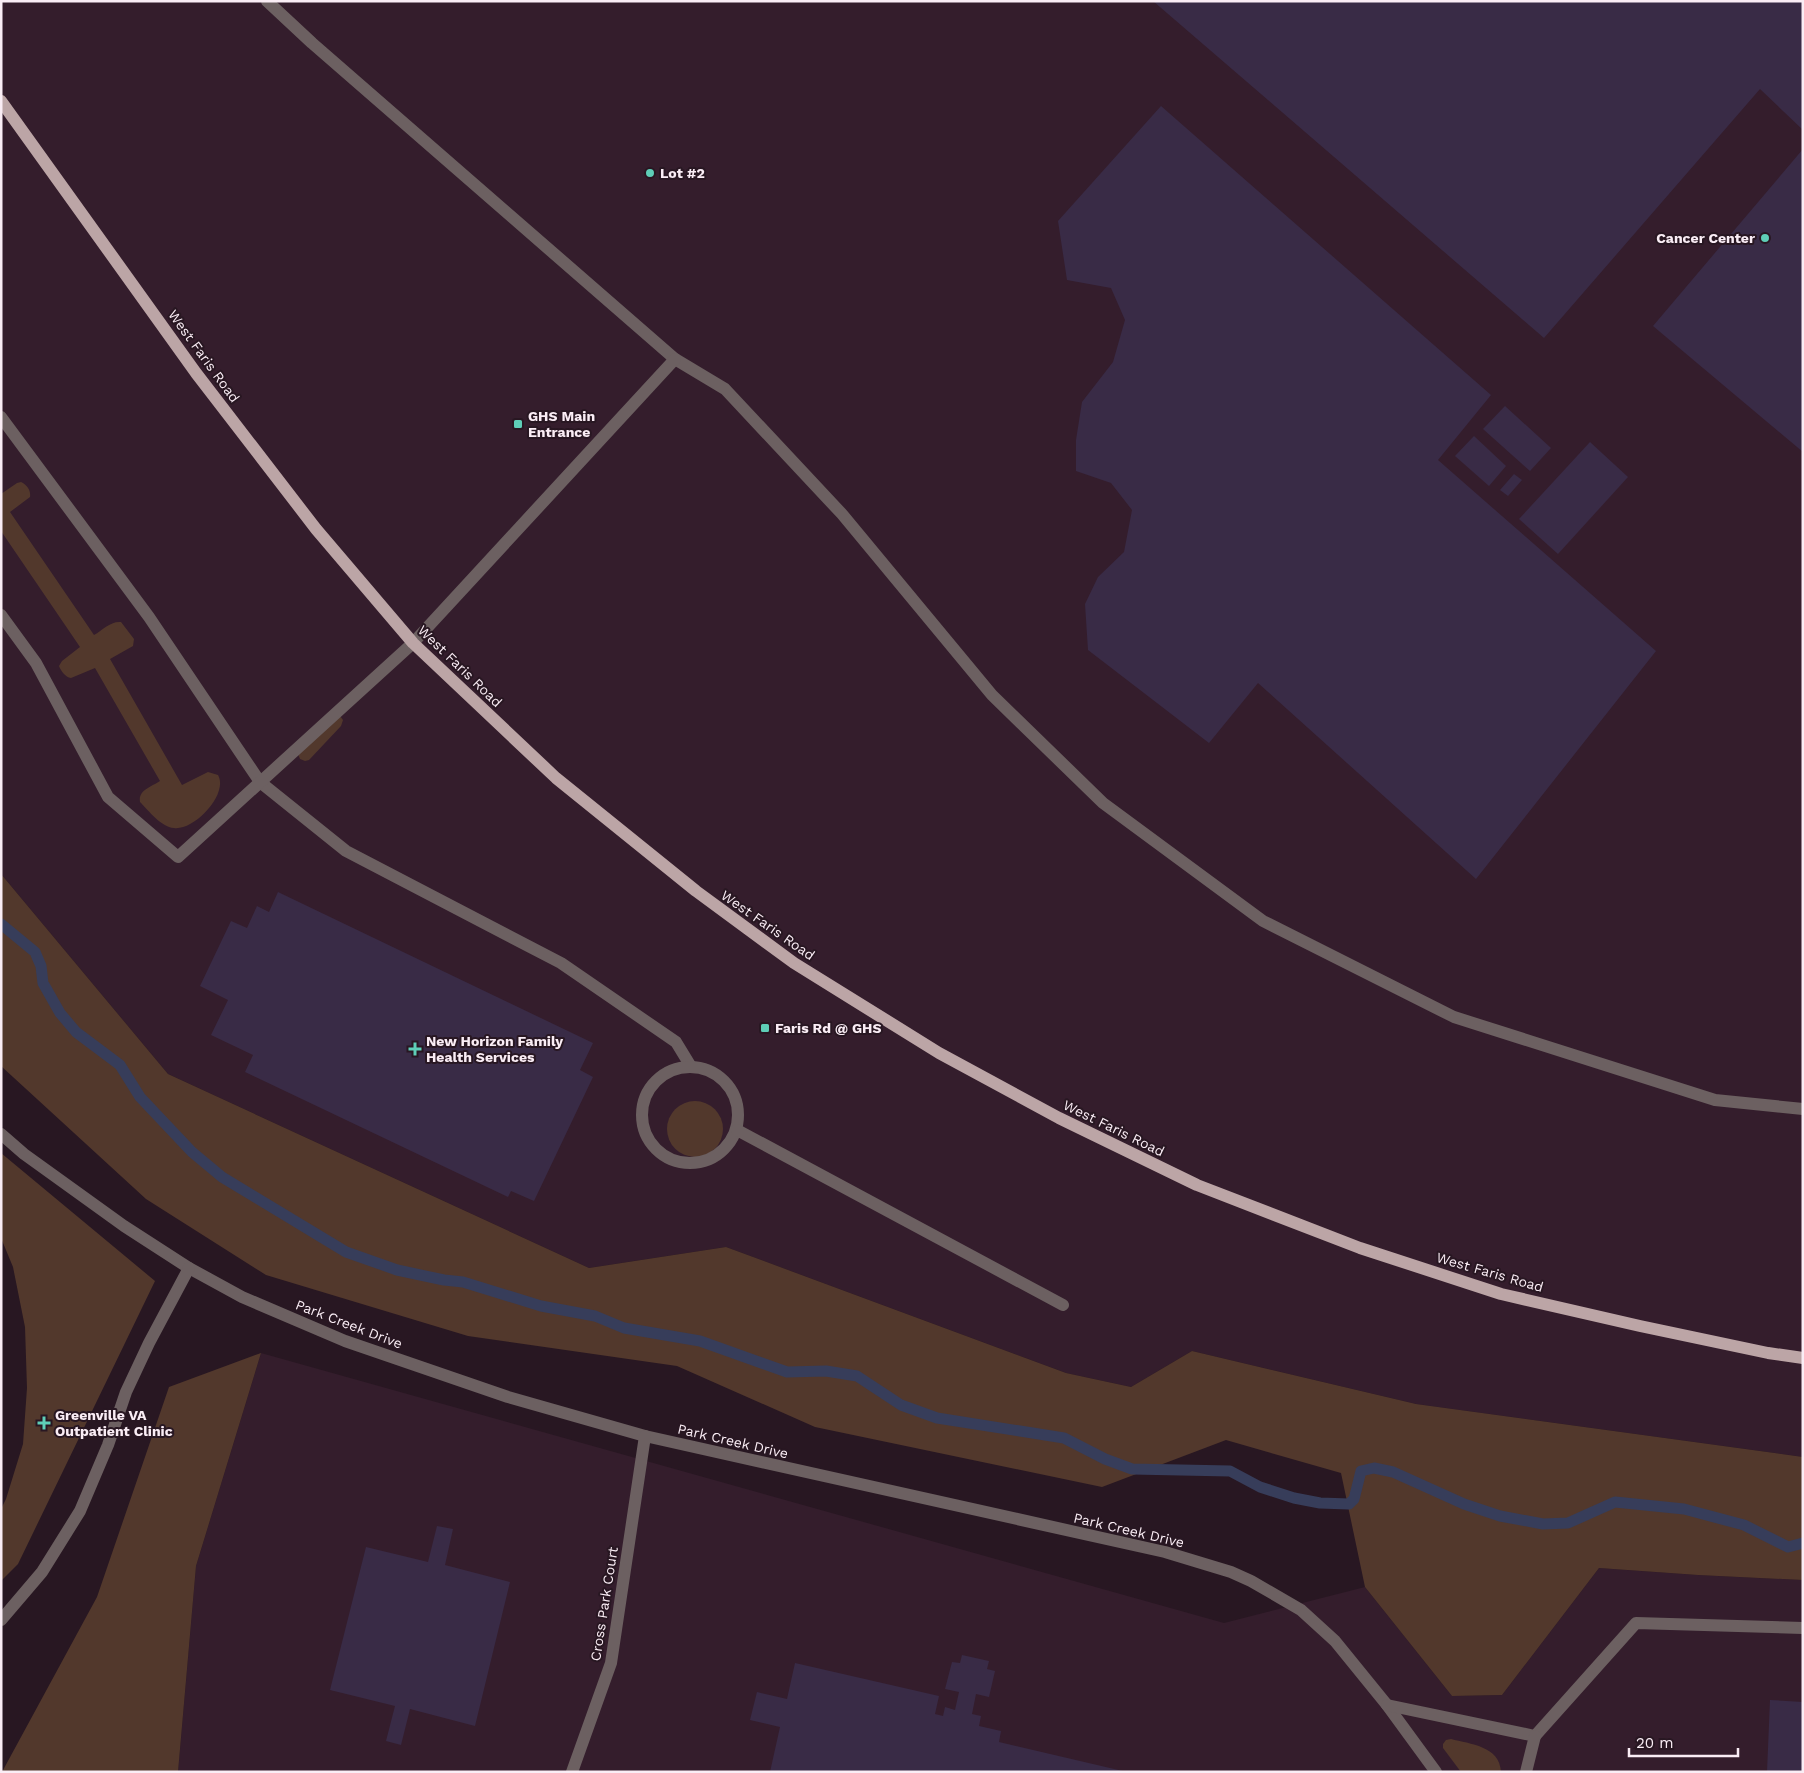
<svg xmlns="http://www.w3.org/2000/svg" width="1804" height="1773" viewBox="0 0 1804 1773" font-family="'Work Sans',sans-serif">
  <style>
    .built { fill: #341d2c }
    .green { fill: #52382c }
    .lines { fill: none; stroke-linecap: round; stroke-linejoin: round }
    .stream { stroke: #373d5a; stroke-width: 11 }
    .building { fill: #392b46 }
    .minor { stroke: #6c6061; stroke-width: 12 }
    .major { stroke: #bca5a6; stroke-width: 12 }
    .poi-dot { fill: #5eceb7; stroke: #281722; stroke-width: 2 }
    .labels { text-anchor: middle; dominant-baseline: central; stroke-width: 4; stroke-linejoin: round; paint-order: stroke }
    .poi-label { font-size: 14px; font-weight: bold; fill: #faedf5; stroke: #281722; text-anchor: start }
    .street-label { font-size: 14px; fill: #faedf5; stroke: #281722 }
  </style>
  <rect width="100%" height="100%" fill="#281722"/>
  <g class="built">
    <path d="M1 1H1803V1457L1416 1404 1192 1351 1131 1387 1066 1373 726 1247 589 1268 168 1074 1 874Z"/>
    <path d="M261 1353 1224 1623 1365 1587 1452 1696 1502 1695 1599 1568 1698 1575 1803 1580V1772H178L196 1566Z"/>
  </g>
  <g class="green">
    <path d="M21 482C27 485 31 490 30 497L10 512 94 635C103 630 110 621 121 622L134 639 133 646 110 659 182 785 208 772 218 775C229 794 194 831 174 828 161 827 149 811 140 802 138 790 151 787 160 781L95 668 71 678C65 677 61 671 59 666L62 661 80 647 1 531V494L17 483Z"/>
    <path d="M340 716 343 720 341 726 309 760 305 761 300 759 298 754Z"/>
    <path d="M1 874 168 1074 589 1268 726 1247 1066 1373 1131 1387 1192 1351 1416 1404 1803 1457V1580L1698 1575 1599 1568 1502 1695 1452 1696 1365 1587 1341 1473 1226 1440 1102 1487 815 1427 677 1366 468 1336 266 1275 146 1199 1 1066Z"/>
    <circle cx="695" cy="1129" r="28"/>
    <path d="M1 1153 155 1281 18 1564 1 1581V1509L6 1499 23 1444 27 1388 25 1327 13 1267 1 1238Z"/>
    <path d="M261 1353 196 1566 178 1772H2L97 1597 169 1387Z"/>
    <path d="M1451 1739C1470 1744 1500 1746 1501 1772H1461L1443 1748V1744L1446 1740Z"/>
  </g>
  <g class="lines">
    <path class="stream" d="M1 924 35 952 41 966 43 983 60 1013 76 1032 120 1065 140 1097 192 1152 222 1177 346 1252 397 1270 444 1280 463 1282 541 1306 595 1316 624 1328 700 1341 787 1372 826 1371 857 1376 901 1405 937 1418 1064 1438 1105 1459 1132 1469 1230 1471 1260 1487 1294 1498 1320 1503 1349 1504 1354 1499 1361 1471 1374 1468 1393 1472 1464 1504 1500 1516 1543 1524 1568 1523 1615 1502 1684 1509 1744 1525 1788 1547 1803 1543"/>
  </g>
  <g class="building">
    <path d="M1153 1H1803V130L1760 89 1544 338Z"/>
    <path d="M1161 106 1491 395 1438 460 1656 651 1476 879 1258 683 1209 743 1088 650 1085 604 1098 577 1124 552 1132 510 1111 483 1076 471V440L1082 402 1113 362 1125 320 1111 288 1067 280 1058 221Z"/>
    <path d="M1803 149V452L1653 326Z"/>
    <path d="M1505 406 1551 448 1530 471 1483 429Z"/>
    <path d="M1474 436 1506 466 1489 486 1455 456Z"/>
    <path d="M1590 442 1628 477 1558 554 1519 519Z"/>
    <path d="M1514 474 1522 480 1508 496 1500 490Z"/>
    <path d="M278 892 593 1043 580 1070 593 1077 534 1201 511 1191 508 1197 245 1072 253 1055 211 1035 228 1000 200 986 231 921 247 928 257 906 269 912Z"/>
    <path d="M437 1526 453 1529 445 1565 510 1582 475 1726 410 1709 401 1745 386 1741 395 1706 330 1690 366 1547 428 1562Z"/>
    <path d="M962 1655 989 1661 987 1669 995 1671 989 1697 976 1694 972 1714 981 1716 979 1726 1001 1731 999 1742 1127 1772H770L780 1727 750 1720 757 1692 787 1699 795 1663 939 1696 935 1714 943 1716 945 1707 955 1710 959 1692 945 1689 952 1662 960 1663Z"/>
    <path d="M1770 1700 1803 1702V1772H1767Z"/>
  </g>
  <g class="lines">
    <g class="minor">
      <path d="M267 1 312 43 675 359 725 389 842 514 992 695 1103 803 1263 921 1454 1017 1715 1100 1803 1109"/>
      <path d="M1 417 149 617 260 782 346 851 561 963 676 1042 690 1065"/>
      <path d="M1 615 36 663 108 797 178 857 413 643 675 359"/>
      <circle cx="690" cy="1115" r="48"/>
      <path d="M737 1130 1063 1305"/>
      <path d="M1 1134 24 1154 124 1226 189 1268 242 1297 345 1341 508 1397 645 1436 1165 1552 1231 1572 1251 1581 1301 1610 1335 1641 1387 1705 1436 1772"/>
      <path d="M1 1620 42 1572 80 1511 108 1445 126 1392 149 1343 189 1268"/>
      <path d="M1387 1705 1535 1736 1636 1623 1803 1628"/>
      <path d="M572 1772 611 1663 645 1436"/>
      <path d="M1526 1772 1535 1736"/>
    </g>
    <path class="major" d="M1 101 196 373 316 529 413 643 556 778 696 891 794 963 939 1053 1059 1118 1197 1185 1360 1248 1501 1294 1640 1326 1768 1353 1803 1358"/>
  </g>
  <g class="poi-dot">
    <circle cx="650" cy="173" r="5"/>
    <circle cx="1765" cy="238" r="5"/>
    <rect x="513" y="419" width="10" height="10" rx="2.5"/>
    <rect x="760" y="1023" width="10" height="10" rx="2.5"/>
    <path d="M412.5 1041.5h5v5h5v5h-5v5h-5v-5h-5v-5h5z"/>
    <path d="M41.5 1415.5h5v5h5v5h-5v5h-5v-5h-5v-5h5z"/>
  </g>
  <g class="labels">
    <g class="poi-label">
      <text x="660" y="173">Lot #2</text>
      <text x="1755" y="238" text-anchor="end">Cancer Center</text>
      <text x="528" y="416">GHS Main<tspan x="528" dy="16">Entrance</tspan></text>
      <text x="775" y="1028">Faris Rd @ GHS</text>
      <text x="426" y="1041">New Horizon Family<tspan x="426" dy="16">Health Services</tspan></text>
      <text x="55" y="1415">Greenville VA<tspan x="55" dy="16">Outpatient Clinic</tspan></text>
    </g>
    <g class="street-label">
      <text transform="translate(204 356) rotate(54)">West Faris Road</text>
      <text transform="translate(460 666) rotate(44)">West Faris Road</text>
      <text transform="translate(768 925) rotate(35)">West Faris Road</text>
      <text transform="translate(1114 1128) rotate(26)">West Faris Road</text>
      <text transform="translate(1490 1272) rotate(16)">West Faris Road</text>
      <text transform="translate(349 1324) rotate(21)">Park Creek Drive</text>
      <text transform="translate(733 1441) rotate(13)">Park Creek Drive</text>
      <text transform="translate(1129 1530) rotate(13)">Park Creek Drive</text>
      <text transform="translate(604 1604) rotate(-81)">Cross Park Court</text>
    </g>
  </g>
  <rect width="1804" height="1773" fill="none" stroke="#faedf5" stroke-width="5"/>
  <path d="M1629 1748v8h109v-8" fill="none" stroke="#faedf5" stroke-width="2.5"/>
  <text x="1636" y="1748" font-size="15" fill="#faedf5" stroke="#281722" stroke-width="4" paint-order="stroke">20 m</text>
</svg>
